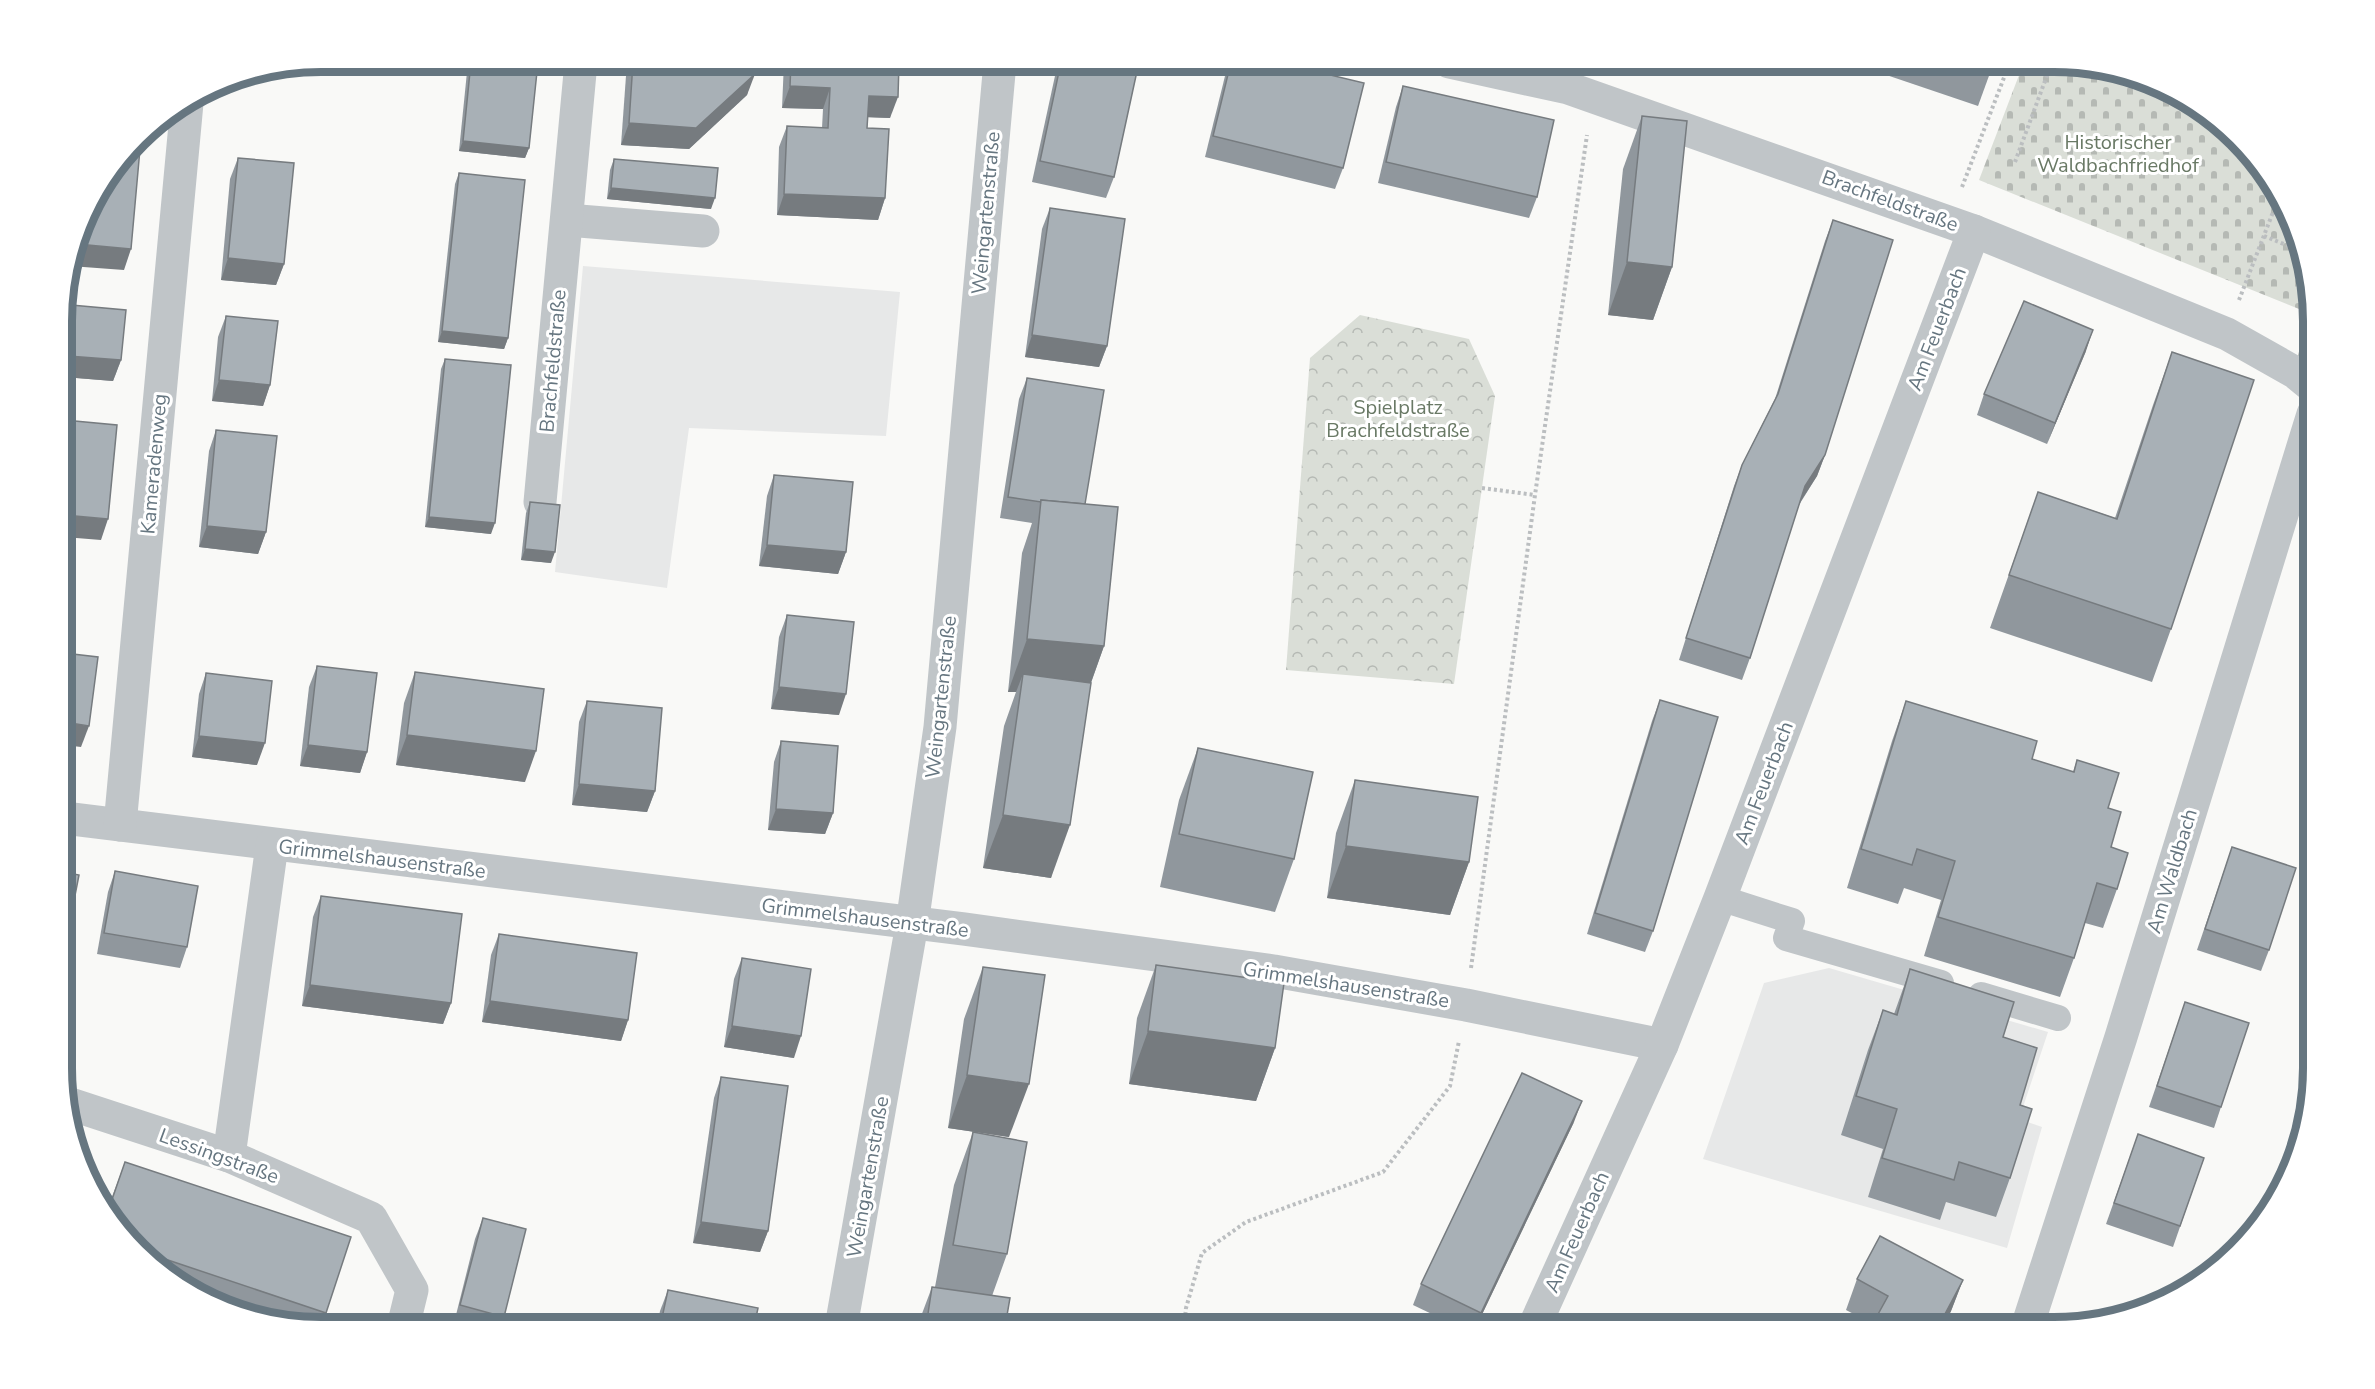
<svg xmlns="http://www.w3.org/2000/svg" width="2375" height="1389" viewBox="0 0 2375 1389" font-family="'Nunito Sans',sans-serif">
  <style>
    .built { fill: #e7e8e8 }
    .cemetery { fill: url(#cemetery-stones) }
    .park { fill: url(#park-crowns) }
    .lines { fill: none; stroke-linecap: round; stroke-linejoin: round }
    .stream { stroke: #b9c5c9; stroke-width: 12 }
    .path { stroke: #bbbec0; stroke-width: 4; stroke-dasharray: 3 3; stroke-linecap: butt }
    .pedestrian { stroke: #c0c5c8; stroke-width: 26 }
    .minor { stroke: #c0c5c8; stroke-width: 33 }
    .tertiary { stroke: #c0c5c8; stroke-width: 33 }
    .wall { fill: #90979d }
    .shaded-wall { fill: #767b7f }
    .building { fill: #a8b0b6; stroke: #767b7f; stroke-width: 1.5 }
    .labels { text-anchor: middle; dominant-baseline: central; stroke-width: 6; stroke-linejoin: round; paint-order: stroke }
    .park-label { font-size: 20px; fill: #697965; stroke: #fff }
    .street-label { font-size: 20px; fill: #667680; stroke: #fff }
    .rim { fill: none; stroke: #667680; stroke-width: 8 }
  </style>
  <defs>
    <pattern id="cemetery-stones" width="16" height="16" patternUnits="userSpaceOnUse" patternTransform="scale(1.5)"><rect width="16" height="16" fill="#daded7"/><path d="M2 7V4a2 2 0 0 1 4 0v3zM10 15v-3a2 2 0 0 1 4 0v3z" fill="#b5b9b4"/></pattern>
    <pattern id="park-crowns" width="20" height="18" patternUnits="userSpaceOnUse" patternTransform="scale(1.5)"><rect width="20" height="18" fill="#daded7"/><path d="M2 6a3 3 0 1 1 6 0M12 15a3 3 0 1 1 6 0" fill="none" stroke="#b5b9b4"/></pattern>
  </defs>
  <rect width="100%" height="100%" fill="#f9f9f7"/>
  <g class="built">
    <path d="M583 266 900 292 886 436 689 428 667 588 555 572Z"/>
    <path d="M1829 968 2048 1032 2019 1119 2042 1127 2007 1248 1703 1159 1764 983Z"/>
  </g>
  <path class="cemetery" d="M2024 62H2054L2121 70 2184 96 2237 137 2279 191 2313 304V367L2296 363 2309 313 1979 180Z"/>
  <path class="park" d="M1360 315 1469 339 1495 396 1454 684 1286 670 1310 358Z"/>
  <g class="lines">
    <path class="stream" d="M2277 1200 2281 1190"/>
    <g class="path">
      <path d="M2015 162 2052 62"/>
      <path d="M1962 187 2010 62"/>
      <path d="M2264 236 2296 249"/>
      <path d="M2239 300 2280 194"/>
      <path d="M1482 488 1535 495"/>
      <path d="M1471 968 1535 495 1587 135"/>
      <path d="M1184 1327 1186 1308 1202 1253 1246 1222 1383 1172 1450 1086 1459 1041"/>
    </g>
    <g class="pedestrian">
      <path d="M1720 898 1792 921 1786 938 1941 983"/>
      <path d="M1981 995 2058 1018"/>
    </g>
    <g class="minor">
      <path d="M1449 62 1568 88 1974 231 2227 334 2296 373 2313 387"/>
      <path d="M567 220 703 231"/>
      <path d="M540 502 581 62"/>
      <path d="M64 818 964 929 1274 971 1466 1005 1662 1045"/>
      <path d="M120 825 187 103"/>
      <path d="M64 1102 229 1156 371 1218 412 1290 403 1327"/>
      <path d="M229 1156 272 845"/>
      <path d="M1534 1327 1662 1045 1720 898 1974 231"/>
      <path d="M2027 1327 2121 1037 2313 414"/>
    </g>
    <path class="tertiary" d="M841 1327 912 924 940 727 1000 62"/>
  </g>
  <g class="wall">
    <path d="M468 62H538L529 148 525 158 459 151Z"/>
    <path d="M627 62H756L747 95 689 149 621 145Z"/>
    <path d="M784 62H899L890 118 868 117 867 128 885 198 878 220 777 215 779 147 787 126 822 128 823 109 782 108Z"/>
    <path d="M1058 62H1139L1114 177 1106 198 1032 182Z"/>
    <path d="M1230 62H1276L1343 168 1335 189 1205 157 1226 72Z"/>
    <path d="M1848 62H1994L1978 106Z"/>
    <path d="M1403 86 1537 197 1529 218 1378 183 1396 107Z"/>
    <path d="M1642 116 1672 267 1653 320 1608 315 1623 169Z"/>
    <path d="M238 158 284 264 276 285 221 280 230 179Z"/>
    <path d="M614 159 711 209 607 199 610 170Z"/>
    <path d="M459 173 508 338 504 349 438 342 455 184Z"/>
    <path d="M1050 208 1107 346 1099 367 1025 357 1042 229Z"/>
    <path d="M1833 220 1825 455 1817 476 1799 505 1750 658 1742 680 1679 660 1734 486 1742 465 1775 399 1825 241Z"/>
    <path d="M71 305 121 360 113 381 64 377V326Z"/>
    <path d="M226 316 270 385 263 406 212 401 218 337Z"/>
    <path d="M2086 351 2047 444 1977 415 1984 394Z"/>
    <path d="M2172 352 2171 629 2152 682 1990 628 2038 492 2115 518 2153 405Z"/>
    <path d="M445 359 491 534 425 527 441 369Z"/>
    <path d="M1027 378 1085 504 1104 646 1091 683 1051 878 983 868 1004 726 1016 692H1008L1022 553 1032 523 1000 518 1019 399Z"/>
    <path d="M216 430 266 532 258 554 199 547 209 451Z"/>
    <path d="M774 475 846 552 838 574 759 566 767 496Z"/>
    <path d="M530 502 551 563 521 560 526 513Z"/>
    <path d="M787 615 839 715 771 709 779 637Z"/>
    <path d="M317 666 367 752 360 773 300 766 309 687Z"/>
    <path d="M415 672 525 782 396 765 404 703Z"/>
    <path d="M206 673 257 765 192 757 199 694Z"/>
    <path d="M1660 700 1653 931 1645 952 1587 934 1652 721Z"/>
    <path d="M587 701 655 791 647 812 572 805 579 722Z"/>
    <path d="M1906 701 2032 759 2073 772 2077 760 2108 808 2111 847 2117 889 2103 928 2085 923 2074 958 2060 997 1924 956 1941 900 1904 888 1898 904 1847 888 1892 741Z"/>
    <path d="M781 741 833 813 825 834 768 830 774 762Z"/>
    <path d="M1198 748 1294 859 1275 912 1160 887 1179 800Z"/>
    <path d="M1355 780 1469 862 1450 915 1327 898 1336 833Z"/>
    <path d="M2232 847 2269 950 2261 971 2197 950Z"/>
    <path d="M115 871 187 947 180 968 97 954 108 892Z"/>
    <path d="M64 872 67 936 64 946Z"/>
    <path d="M321 896 451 1003 443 1024 302 1006 313 917Z"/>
    <path d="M499 934 628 1020 621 1041 482 1022 491 955Z"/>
    <path d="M742 958 794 1058 724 1047 734 979Z"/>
    <path d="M1156 965 1275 1048 1256 1101 1129 1084 1137 1018Z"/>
    <path d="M983 967 1009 1137 948 1128 964 1019Z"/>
    <path d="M1910 969 2003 1037 2020 1105 2010 1178 1996 1217 1946 1202 1940 1220 1868 1197 1883 1149 1841 1135 1868 1050 1883 1010 1894 1014Z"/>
    <path d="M2185 1002 2221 1107 2214 1128 2149 1107Z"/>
    <path d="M721 1077 768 1231 760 1252 693 1243 714 1098Z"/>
    <path d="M1574 1122 1476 1327H1459L1413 1305 1421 1284Z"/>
    <path d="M973 1132 1007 1254 992 1296 1005 1327H917L932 1287H935L954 1185Z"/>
    <path d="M2138 1134 2204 1158 2173 1247 2106 1224Z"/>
    <path d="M125 1162 326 1313 321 1327 254 1319 191 1293 106 1213Z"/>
    <path d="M483 1218 504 1317 500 1327H453L475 1239Z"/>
    <path d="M1857 1279 1963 1280 1951 1311 1943 1327H1871L1873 1324 1846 1310Z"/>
    <path d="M668 1290 754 1327H657L660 1311Z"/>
  </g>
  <g class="shaded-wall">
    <path d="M755 74 747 95 689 149 621 145 629 123Z"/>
    <path d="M790 86 830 88 823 109 782 108Z"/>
    <path d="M869 96 898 97 890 118 861 117Z"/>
    <path d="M463 141 529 148 525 158 459 151Z"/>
    <path d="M611 188 715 198 711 209 607 199Z"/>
    <path d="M784 194 885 198 878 220 777 215Z"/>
    <path d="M77 244 131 249 124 270 70 266Z"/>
    <path d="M228 258 284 264 276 285 221 280Z"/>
    <path d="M1627 262 1672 267 1653 320 1608 315Z"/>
    <path d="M2093 330 2086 351 2047 444 2055 423Z"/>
    <path d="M442 331 508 338 504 349 438 342Z"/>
    <path d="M1032 335 1107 346 1099 367 1025 357Z"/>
    <path d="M68 356 121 360 113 381 64 377V366Z"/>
    <path d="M219 380 270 385 263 406 212 401Z"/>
    <path d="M1825 455 1817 476 1797 507 1805 486Z"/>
    <path d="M64 515 108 519 101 540 64 537Z"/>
    <path d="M429 517 495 523 491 534 425 527Z"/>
    <path d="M207 526 266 532 258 554 199 547Z"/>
    <path d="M767 545 846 552 838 574 759 566Z"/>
    <path d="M525 549 555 552 551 563 521 560Z"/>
    <path d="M1027 639 1104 646 1085 699 1023 674 1016 692H1008Z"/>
    <path d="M779 687 846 694 839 715 771 709Z"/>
    <path d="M64 722 89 726 81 747 64 745Z"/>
    <path d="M407 735 536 751 525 782 396 765Z"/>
    <path d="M199 736 265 743 257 765 192 757Z"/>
    <path d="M308 745 367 752 360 773 300 766Z"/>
    <path d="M579 784 655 791 647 812 572 805Z"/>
    <path d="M776 809 833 813 825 834 768 830Z"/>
    <path d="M1003 815 1070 825 1051 878 983 868Z"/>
    <path d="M1346 846 1469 862 1450 915 1327 898Z"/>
    <path d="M310 985 451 1003 443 1024 302 1006Z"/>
    <path d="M490 1001 628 1020 621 1041 482 1022Z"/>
    <path d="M732 1026 801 1036 794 1058 724 1047Z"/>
    <path d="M1148 1031 1275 1048 1256 1101 1129 1084Z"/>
    <path d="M967 1075 1029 1084 1009 1137 948 1128Z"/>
    <path d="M1582 1101 1574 1122 1476 1327 1481 1313Z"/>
    <path d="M701 1222 768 1231 760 1252 693 1243Z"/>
    <path d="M1963 1280 1951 1311 1943 1327H1938Z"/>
  </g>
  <g class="building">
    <path d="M471 62H538L529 148 463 141Z"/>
    <path d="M633 62H756L755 74 696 128 629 123Z"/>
    <path d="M791 62H899L898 97 869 96 867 128 889 129 885 198 784 194 787 126 828 128 830 88 790 86Z"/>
    <path d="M1061 62H1139L1114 177 1040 161Z"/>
    <path d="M1231 62H1276L1364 83 1343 168 1213 136Z"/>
    <path d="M1403 86 1554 120 1537 197 1386 162Z"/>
    <path d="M1642 116 1687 121 1672 267 1627 262Z"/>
    <path d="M133 148 140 149 131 249 77 244 88 206Z"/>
    <path d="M238 158 294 163 284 264 228 258Z"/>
    <path d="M614 159 718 168 715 198 611 188Z"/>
    <path d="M459 173 525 180 508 338 442 331Z"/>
    <path d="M1050 208 1125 219 1107 346 1032 335Z"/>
    <path d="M1833 220 1893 240 1825 455 1805 486 1750 658 1686 638 1742 465 1778 394Z"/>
    <path d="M2024 301 2093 330 2055 423 1984 394Z"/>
    <path d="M71 305 126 310 121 360 68 356Z"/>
    <path d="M226 316 278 321 270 385 219 380Z"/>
    <path d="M2172 352 2254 380 2171 629 2009 575 2038 492 2117 519Z"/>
    <path d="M445 359 511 365 495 523 429 517Z"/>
    <path d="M1027 378 1104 390 1085 504 1041 500V502L1008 497Z"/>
    <path d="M64 420 117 425 108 519 64 515Z"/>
    <path d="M216 430 277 436 266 532 207 526Z"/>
    <path d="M774 475 853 482 846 552 767 545Z"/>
    <path d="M1041 500 1118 507 1104 646 1027 639Z"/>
    <path d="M530 502 560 505 555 552 525 549Z"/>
    <path d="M787 615 854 622 846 694 779 687Z"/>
    <path d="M64 653 98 657 89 726 64 722Z"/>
    <path d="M317 666 377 673 367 752 308 745Z"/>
    <path d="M415 672 544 689 536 751 407 735Z"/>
    <path d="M206 673 272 681 265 743 199 736Z"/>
    <path d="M1023 674 1091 683 1070 825 1003 815Z"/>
    <path d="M1660 700 1718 717 1653 931 1595 913Z"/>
    <path d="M587 701 662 708 655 791 579 784Z"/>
    <path d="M1906 701 2037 741 2032 759 2074 772 2077 760 2119 773 2108 808 2121 812 2111 847 2128 853 2117 889 2097 883 2074 958 1938 917 1955 861 1917 849 1912 865 1861 849Z"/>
    <path d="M781 741 838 746 833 813 776 809Z"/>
    <path d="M1198 748 1313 772 1294 859 1179 834Z"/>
    <path d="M1355 780 1478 797 1469 862 1346 846Z"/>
    <path d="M2232 847 2296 868 2269 950 2205 929Z"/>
    <path d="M115 871 198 886 187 947 104 933Z"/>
    <path d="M64 872 79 875 67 936 64 935Z"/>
    <path d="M321 896 462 914 451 1003 310 985Z"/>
    <path d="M499 934 637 953 628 1020 490 1001Z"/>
    <path d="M742 958 811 969 801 1036 732 1026Z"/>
    <path d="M1156 965 1284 983 1275 1048 1148 1031Z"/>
    <path d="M983 967 1045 975 1029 1084 967 1075Z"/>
    <path d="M1910 969 2014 1002 2003 1037 2037 1048 2020 1105 2032 1109 2010 1178 1959 1162 1954 1180 1882 1158 1897 1109 1856 1096 1883 1010 1897 1015Z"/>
    <path d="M2185 1002 2249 1023 2221 1107 2157 1086Z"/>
    <path d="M1522 1073 1582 1101 1481 1313 1421 1284Z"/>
    <path d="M721 1077 788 1086 768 1231 701 1222Z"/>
    <path d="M973 1132 1027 1142 1007 1254 953 1245Z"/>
    <path d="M2138 1134 2204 1158 2180 1226 2114 1203Z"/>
    <path d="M125 1162 351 1237 326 1313 150 1254 107 1214Z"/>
    <path d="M483 1218 526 1229 504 1317 460 1305Z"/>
    <path d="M1880 1236 1963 1280 1938 1327H1871L1888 1296 1857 1279Z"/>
    <path d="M932 1287 1010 1298 1005 1327H926Z"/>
    <path d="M668 1290 758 1308 754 1327H660Z"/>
    <path d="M2078 1319 2088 1322 2076 1325Z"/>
  </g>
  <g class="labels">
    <g class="park-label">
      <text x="2118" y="142">Historischer<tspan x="2118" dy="23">Waldbachfriedhof</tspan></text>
      <text x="1398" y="407">Spielplatz<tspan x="1398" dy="23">Brachfeldstraße</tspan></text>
    </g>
    <g class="street-label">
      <text transform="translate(1890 201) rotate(20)">Brachfeldstraße</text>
      <text transform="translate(986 213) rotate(-85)">Weingartenstraße</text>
      <text transform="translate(1937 329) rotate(-69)">Am Feuerbach</text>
      <text transform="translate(553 361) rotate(-85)">Brachfeldstraße</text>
      <text transform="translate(154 464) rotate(-85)">Kameradenweg</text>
      <text transform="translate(941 697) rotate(-84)">Weingartenstraße</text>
      <text transform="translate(1764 783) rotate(-69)">Am Feuerbach</text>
      <text transform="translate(382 859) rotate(7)">Grimmelshausenstraße</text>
      <text transform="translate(2172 871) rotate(-73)">Am Waldbach</text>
      <text transform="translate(865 918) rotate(7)">Grimmelshausenstraße</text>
      <text transform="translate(1346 985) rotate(9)">Grimmelshausenstraße</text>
      <text transform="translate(219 1156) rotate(20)">Lessingstraße</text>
      <text transform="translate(868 1177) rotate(-80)">Weingartenstraße</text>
      <text transform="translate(1577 1232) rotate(-66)">Am Feuerbach</text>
    </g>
  </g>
  <path d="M0 0H2375V1389H0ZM321 72H2054A249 249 0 0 1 2303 321V1068A249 249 0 0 1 2054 1317H321A249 249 0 0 1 72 1068V321A249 249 0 0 1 321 72Z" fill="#fff" fill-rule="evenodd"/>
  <path class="rim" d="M321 72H2054A249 249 0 0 1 2303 321V1068A249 249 0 0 1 2054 1317H321A249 249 0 0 1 72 1068V321A249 249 0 0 1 321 72Z"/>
</svg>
